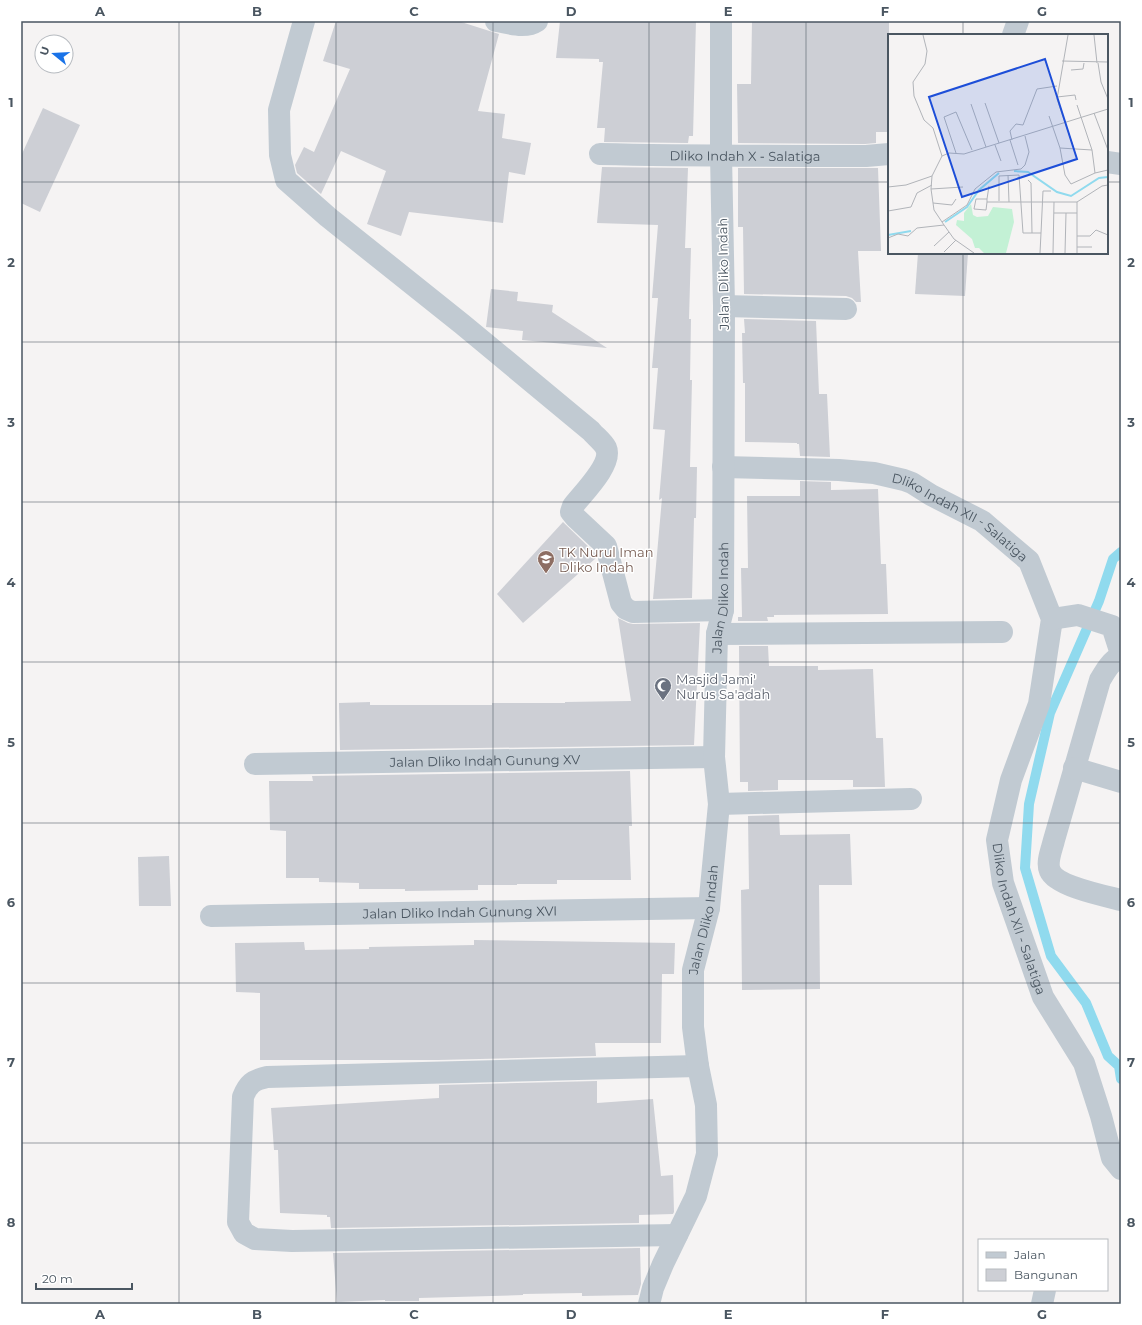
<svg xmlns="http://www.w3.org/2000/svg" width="1142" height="1325" viewBox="0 0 1142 1325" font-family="Montserrat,sans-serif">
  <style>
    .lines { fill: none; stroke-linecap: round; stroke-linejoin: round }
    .stream { stroke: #90daee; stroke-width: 10 }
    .building { fill: #cdcfd5 }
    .minor { stroke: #c1cad2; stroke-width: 22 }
    .grid { fill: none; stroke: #4a5661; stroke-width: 1; stroke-opacity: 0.55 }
    .labels { text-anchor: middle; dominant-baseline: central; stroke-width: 3; stroke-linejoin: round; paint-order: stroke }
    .street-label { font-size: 13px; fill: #4a5661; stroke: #fff }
    .education-label { font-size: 13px; fill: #785e54; stroke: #fff; text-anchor: start }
    .worship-label { font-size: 13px; fill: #5b616d; stroke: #fff; text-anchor: start }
    .inset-river { fill: none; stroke: #90daee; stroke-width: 2 }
    .inset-road { fill: none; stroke: #b1b4b9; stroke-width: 1 }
    .view { fill: #1d4ed8; fill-opacity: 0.15; stroke: #1d4ed8; stroke-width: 2 }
    .inset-edge { fill: none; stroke: #4a5661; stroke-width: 2 }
    .neatline { fill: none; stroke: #4a5661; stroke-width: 1.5 }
    .grid-label { font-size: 13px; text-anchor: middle; font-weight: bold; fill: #4a5661 }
  </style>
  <rect width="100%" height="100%" fill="#f5f3f3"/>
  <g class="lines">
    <path class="stream" d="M1121 552 1113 559 1099 601 1050 713 1029 804 1025 868 1051 956 1086 1003 1108 1056 1119 1066 1121 1079"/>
  </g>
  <g class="building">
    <path d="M336 21H458L499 34 478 111 505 114 502 138 531 143 525 175 509 172 503 223 409 212 401 236 367 224 386 171 341 151 321 194 297 173 295 165 304 147 314 152 350 69 323 61Z"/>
    <path d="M560 21H696L693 136H689L688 143 604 142 605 128H597L603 62H599V59L556 58Z"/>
    <path d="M752 21H889V132H876V143L865 144 738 143 737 84H751Z"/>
    <path d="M43 108 80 125 40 212 21 203V156Z"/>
    <path d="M602 167 688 168 685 248H691L689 319H691L690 380H692L690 467H697L696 518H694L692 598 653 599 662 498 659 500 665 430 653 429 658 368H652L658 298H652L658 225 597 223Z"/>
    <path d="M738 168H878L881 251H858L861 302H856L852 298 846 296 744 294 743 227H738Z"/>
    <path d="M918 253H968L965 296 915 294Z"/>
    <path d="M491 289 518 292 517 301 553 305 552 312 607 348 522 340 523 331 486 327Z"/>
    <path d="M744 319 816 321 819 394H827L830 457 800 456 799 444H797V443L745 442V383H743L742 333H745Z"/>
    <path d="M800 481 831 482V490L878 489 881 564H886L888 614 774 615V617H767L768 621H738V617H742L741 568H748L747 496H800Z"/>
    <path d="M563 522 595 553 596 558 523 623 497 594Z"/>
    <path d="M618 618 628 623 633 624 700 623 694 745 340 750 339 703 370 702V705H492V703H565V702L631 701Z"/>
    <path d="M739 646H768L769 666H818V670L873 669 876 738H883L885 787H853V780H778V790L748 791V782H740Z"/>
    <path d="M630 771 632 826H629L631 880H557V884H517V885H478V890L405 891V889H359V883L319 882V878H286V831L270 830 269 781H313L312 776Z"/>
    <path d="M779 815 780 835 850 834 852 885H819L820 989 742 990 741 890 749 889 748 816Z"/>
    <path d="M169 856 171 906H139L138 857Z"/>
    <path d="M474 940 675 943 674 974H662L661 1043H595L596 1056 438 1060H260V993L236 992 235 943 304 942 305 950 369 949V947L474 945Z"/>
    <path d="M597 1081V1103L653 1099 661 1176 673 1175 674 1212 673 1214 639 1215V1223L331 1228 330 1217H327V1215L280 1213 278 1150H274L271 1108 439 1098V1085Z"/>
    <path d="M640 1248 641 1284 638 1295 582 1296V1293L523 1294V1295L419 1298V1301H385V1300L337 1302 333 1253Z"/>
  </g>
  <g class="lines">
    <g class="minor">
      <path d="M304 21 279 110 280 155 286 180 328 217 462 324 591 431C595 436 603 442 606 448 613 464 582 494 573 506L571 512 575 517 606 546 621 603 626 609 633 612 723 610"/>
      <path d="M496 21C509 23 525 29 537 21"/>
      <path d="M1013 35 1018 21"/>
      <path id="s1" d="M600 154C689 156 778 156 866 156L889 154"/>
      <path d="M1107 162 1121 164"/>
      <path d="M724 306 846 309"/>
      <path id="s2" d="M723 467 839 470 874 473 904 480 912 483 931 495 982 521 1029 561 1052 619 1039 704 1011 780 997 840 1003 883 1043 997 1084 1063 1101 1116 1112 1158 1121 1169"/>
      <path d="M1052 619 1078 615 1112 626 1121 654"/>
      <path d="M717 634 1002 632"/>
      <path d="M1121 656C1110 662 1106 670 1100 680L1054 840C1052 849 1046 862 1050 871 1056 886 1105 896 1121 900"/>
      <path id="s3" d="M255 764 714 757"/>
      <path d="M1074 768 1121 782"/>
      <path d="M719 804 911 799"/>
      <path id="s4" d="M211 916 709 908"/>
      <path d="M677 1235 292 1241 255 1239 244 1233 238 1222 243 1097C248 1084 253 1080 267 1077L698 1066"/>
      <path id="s5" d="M649 1304 653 1288 663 1264 696 1196 707 1154 706 1105 698 1066 693 1027V970L709 908 719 804 714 757 717 634 723 610 724 306 721 155V21"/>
      <path d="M1042 1304 1045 1290"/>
    </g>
  </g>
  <path class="grid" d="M179 21V1304M336 21V1304M493 21V1304M649 21V1304M806 21V1304M963 21V35M21 182H889M1107 182H1121M963 253V1304M21 342H1121M21 502H1121M21 662H1121M21 823H1121M21 983H1121M21 1143H1121"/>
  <defs>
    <symbol id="school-pin" viewBox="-11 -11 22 30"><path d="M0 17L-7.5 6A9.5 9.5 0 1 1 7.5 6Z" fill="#8d6e63" stroke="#fff"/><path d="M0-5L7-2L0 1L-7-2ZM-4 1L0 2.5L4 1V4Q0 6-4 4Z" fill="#fff"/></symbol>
    <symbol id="mosque-pin" viewBox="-11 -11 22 30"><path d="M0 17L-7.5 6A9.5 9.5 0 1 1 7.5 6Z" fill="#6b7280" stroke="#fff"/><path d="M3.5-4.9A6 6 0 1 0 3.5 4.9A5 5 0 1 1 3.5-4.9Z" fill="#fff"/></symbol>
  </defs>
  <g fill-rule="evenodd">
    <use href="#school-pin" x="536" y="549" width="20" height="27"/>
    <use href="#mosque-pin" x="653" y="676" width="20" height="27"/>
  </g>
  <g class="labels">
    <g class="street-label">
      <text stroke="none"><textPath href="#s1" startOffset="145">Dliko Indah X - Salatiga</textPath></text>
      <text transform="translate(723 274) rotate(-91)">Jalan Dliko Indah</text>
      <text stroke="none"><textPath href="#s2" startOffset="249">Dliko Indah XII - Salatiga</textPath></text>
      <text stroke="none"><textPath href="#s5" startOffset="722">Jalan Dliko Indah</textPath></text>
      <text stroke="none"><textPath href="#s3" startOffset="230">Jalan Dliko Indah Gunung XV</textPath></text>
      <text stroke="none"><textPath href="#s4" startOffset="249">Jalan Dliko Indah Gunung XVI</textPath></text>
      <text stroke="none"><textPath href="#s2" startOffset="705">Dliko Indah XII - Salatiga</textPath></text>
      <text stroke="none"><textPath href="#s5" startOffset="398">Jalan Dliko Indah</textPath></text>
    </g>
    <g class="education-label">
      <text x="559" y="552">TK Nurul Iman<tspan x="559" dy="15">Dliko Indah</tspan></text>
    </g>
    <g class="worship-label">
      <text x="676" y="679">Masjid Jami'<tspan x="676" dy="15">Nurus Sa'adah</tspan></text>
    </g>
  </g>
  <g transform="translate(888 34)">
    <rect width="220" height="220" fill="#f5f3f3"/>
    <path d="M83 170 85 181 89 183 100 182 105 173 124 175 126 188 118 219H96L91 214H87L84 205 68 191 69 186 76 187V179Z" fill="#c3f1d5"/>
    <path class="inset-river" d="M126 137 140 138 169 158 183 162 211 144 220 143M57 188 79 173 91 156 111 139M0 201 23 197"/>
    <path class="inset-road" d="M35 1 39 17 37 30 25 48 26 62 36 86 45 94 54 122M180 1 169 65 186 115M206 1 209 29M174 27 220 28M210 29 213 48 220 65M183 36 195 35 196 29M169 63 187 61 188 66M97 69 111 109M83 70 98 113M189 71 204 116 207 139M206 79 220 116M161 82 172 114 177 141 183 150 207 139 220 136M122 106 130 131M124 106 122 97 128 90 135 91 149 55 169 52M107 111 113 127M172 114 204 116M68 119 56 83 68 78 84 116M120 141 121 168M140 146 143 149 144 199M0 153 18 151 44 142M43 155 75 153M99 165 101 152M111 167V142L131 141 135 199H153L152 219M99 168V165H88L86 175 98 176 99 168H189M45 169 64 171 68 165M0 177 23 173 29 159 44 151M166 179H189M54 188 79 171 87 155 108 138 133 135 137 131 141 118 137 102M56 191 46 176 43 155 44 142 54 122 61 119 76 120 220 75M153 199 155 157H163M189 202H202L208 196 220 201M0 204 10 200 20 202 29 194 56 191 66 205 86 219M46 212 61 198M189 213H204M56 218 68 206M165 219 166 168M177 219 178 179M189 219V168L214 152 220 151"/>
    <path class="view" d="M157 25 189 125 74 163 41 63Z"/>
    <rect width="220" height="220" class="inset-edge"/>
  </g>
  <rect width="1142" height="1325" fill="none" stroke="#ffffff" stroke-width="44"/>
  <rect x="978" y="1239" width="130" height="52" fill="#ffffff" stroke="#b7bbc0"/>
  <rect x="986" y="1252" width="20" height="6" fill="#c1cad2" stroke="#b7bbc0"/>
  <text x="1014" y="1259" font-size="12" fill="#4a5661">Jalan</text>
  <rect x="986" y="1269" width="20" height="12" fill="#cdcfd5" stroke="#b7bbc0"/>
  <text x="1014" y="1279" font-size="12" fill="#4a5661">Bangunan</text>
  <g transform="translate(54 54) rotate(288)"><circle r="19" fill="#ffffff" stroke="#b7bbc0"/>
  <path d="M0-3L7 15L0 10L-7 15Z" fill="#1a73e8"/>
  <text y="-6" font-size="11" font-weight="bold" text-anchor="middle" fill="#4a5661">U</text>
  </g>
  <path d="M36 1283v6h96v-6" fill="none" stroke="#4a5661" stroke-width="2"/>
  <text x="42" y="1283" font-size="12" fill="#4a5661" stroke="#ffffff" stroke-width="3" paint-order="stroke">20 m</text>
  <rect x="22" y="22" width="1098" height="1281" class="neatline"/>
  <g class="grid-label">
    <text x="100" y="16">A</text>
    <text x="257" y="16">B</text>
    <text x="414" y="16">C</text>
    <text x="571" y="16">D</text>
    <text x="728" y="16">E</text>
    <text x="885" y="16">F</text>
    <text x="1042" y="16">G</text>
    <text x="11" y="107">1</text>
    <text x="1131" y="107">1</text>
    <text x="11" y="267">2</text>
    <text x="1131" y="267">2</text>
    <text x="11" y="427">3</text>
    <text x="1131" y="427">3</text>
    <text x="11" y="587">4</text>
    <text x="1131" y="587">4</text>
    <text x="11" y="747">5</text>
    <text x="1131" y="747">5</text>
    <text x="11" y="907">6</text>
    <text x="1131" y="907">6</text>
    <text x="11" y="1067">7</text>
    <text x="1131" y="1067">7</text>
    <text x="11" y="1227">8</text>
    <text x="1131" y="1227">8</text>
    <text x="100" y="1319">A</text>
    <text x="257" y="1319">B</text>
    <text x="414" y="1319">C</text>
    <text x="571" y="1319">D</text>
    <text x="728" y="1319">E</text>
    <text x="885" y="1319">F</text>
    <text x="1042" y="1319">G</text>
  </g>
</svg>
